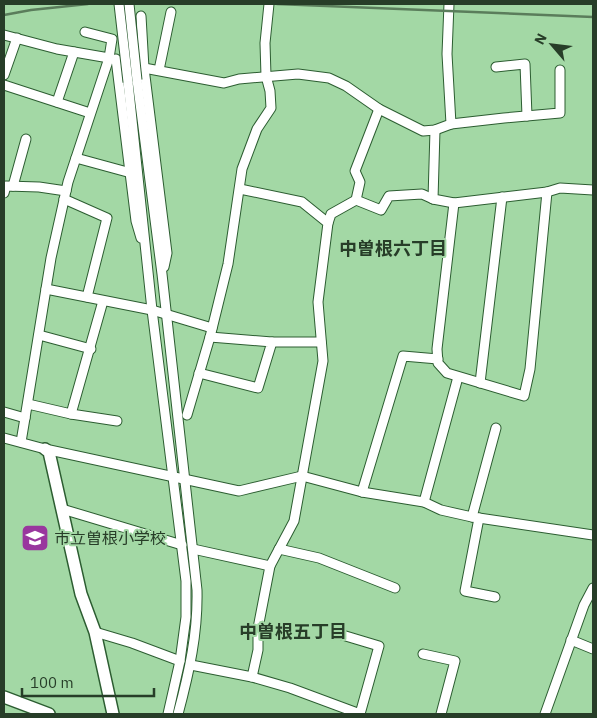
<svg xmlns="http://www.w3.org/2000/svg" width="597" height="718" viewBox="0 0 597 718" font-family="'IBM Plex Sans','Noto Sans JP',sans-serif">
  <style>
    .lines { fill: none; stroke-linecap: round; stroke-linejoin: round }
    .minor-casing { stroke: #2c5d31; stroke-width: 11 }
    .major-casing { stroke: #2c5d31; stroke-width: 14 }
    .minor { stroke: #fff; stroke-width: 9 }
    .major { stroke: #fff; stroke-width: 11 }
    .rail { stroke: #5a7d5b; stroke-width: 2.5 }
    .minor-bridge-casing { stroke: #2c5d31; stroke-width: 11; stroke-linecap: butt }
    .minor-bridge { stroke: #fff; stroke-width: 9 }
    .labels { text-anchor: middle; dominant-baseline: central; stroke-width: 4; stroke-linejoin: round; paint-order: stroke }
    .poi-label { font-size: 16px; fill: #273d28; stroke: #a3d8a5; text-anchor: start }
    .neighbourhood-label { font-size: 18px; font-weight: bold; fill: #273d28; stroke: #a3d8a5 }
  </style>
  <rect width="100%" height="100%" fill="#a3d8a5"/>
  <g class="lines">
    <defs>
      <g id="minor">
        <path d="M141 16 144 68 167 253 164 267"/>
        <path d="M4 35 57 49 109 58 112 39 85 32"/>
        <path d="M116 59 136 221 141 238"/>
        <path d="M496 67 525 64 527 116"/>
        <path d="M159 70 171 12"/>
        <path d="M4 75 17 38"/>
        <path d="M137 80 162 274 197 590C198 633 189 673 178 714"/>
        <path d="M128 82 152 310 186 581V617L180 661 168 714"/>
        <path d="M4 85 90 113"/>
        <path d="M57 102 74 52"/>
        <path d="M451 124 504 118 560 113V70"/>
        <path d="M435 130 433 199 454 203 547 192 560 188 593 190"/>
        <path d="M76 158 131 173"/>
        <path d="M13 186 26 139"/>
        <path d="M240 189 302 202 328 223 318 302 323 361 294 521 270 566 258 628V650L252 677"/>
        <path d="M4 193 6 186 39 187 66 191"/>
        <path d="M64 199 107 218 87 297"/>
        <path d="M356 200 381 210 389 196 422 194 433 199"/>
        <path d="M454 203 437 349 438 363 447 373 524 396 530 369 547 192"/>
        <path d="M328 223 331 214 356 200 360 182 355 171 379 109"/>
        <path d="M46 289 152 310 212 328"/>
        <path d="M39 335 91 349"/>
        <path d="M272 342H321"/>
        <path d="M199 373 258 388 272 342 210 337"/>
        <path d="M480 383 502 197"/>
        <path d="M28 404 71 414 103 301"/>
        <path d="M4 412 25 418 21 442"/>
        <path d="M71 414 117 421"/>
        <path d="M187 415 210 337 228 264 242 169 257 129 271 108 270 91 266 76 265 43 269 4"/>
        <path d="M25 418 51 258 68 182 109 58 144 68 224 83 239 79 298 74 329 78 346 86 379 109 423 131 435 130 451 124 447 54 449 4"/>
        <path d="M4 438 45 449 239 491 302 476 362 492 424 502 441 510 472 517 593 535"/>
        <path d="M362 492 403 356 438 359"/>
        <path d="M424 502 458 377"/>
        <path d="M62 509 182 545"/>
        <path d="M472 517 496 428"/>
        <path d="M479 518 465 591 495 597"/>
        <path d="M193 549 270 566"/>
        <path d="M279 549 319 558 395 588"/>
        <path d="M95 632 132 643 180 661"/>
        <path d="M339 634 379 646 360 714"/>
        <path d="M571 640 593 649"/>
        <path d="M423 654 455 661 441 714"/>
        <path d="M191 665 252 677 290 688 360 714"/>
        <path d="M545 714 584 605 593 588"/>
      </g>
      <g id="major">
        <path d="M45 449 49 452 81 594 95 632 113 714"/>
        <path d="M4 697 49 714"/>
      </g>
    </defs>
    <use href="#minor" class="minor-casing"/>
    <use href="#major" class="major-casing"/>
    <use href="#minor" class="minor"/>
    <use href="#major" class="major"/>
    <g class="rail">
      <path d="M277 4 593 17"/>
      <path d="M4 15 31 10 88 4"/>
    </g>
    <defs>
      <g id="minor-bridge">
        <path d="M119 4 128 82"/>
        <path d="M129 4 137 80"/>
      </g>
    </defs>
    <use href="#minor-bridge" class="minor-bridge-casing"/>
    <use href="#minor-bridge" class="minor-bridge"/>
  </g>
  <defs>
    <symbol id="school-square" viewBox="-11 -11 22 22"><rect x="-9" y="-9" width="18" height="18" rx="4" fill="#99379e" stroke="#a3d8a5"/><path d="M0-5L7-2L0 1L-7-2ZM-4 1L0 2.5L4 1V4Q0 6-4 4Z" fill="#fff"/></symbol>
  </defs>
  <g fill-rule="evenodd">
    <use href="#school-square" x="19" y="522" width="32" height="32"/>
  </g>
  <g class="labels">
    <g class="poi-label">
      <text x="54" y="538">市立曽根小学校</text>
    </g>
    <g class="neighbourhood-label">
      <text x="393" y="248">中曽根六丁目</text>
      <text x="293" y="631">中曽根五丁目</text>
    </g>
  </g>
  <rect width="597" height="718" fill="none" stroke="#273d28" stroke-width="10"/>
  <g transform="translate(552 45) rotate(298)" stroke="#a3d8a5" stroke-width="4" paint-order="stroke">
  <path d="M0-4L9 19L0 12L-9 19Z" fill="#273d28"/>
  <text y="-8" font-size="14" font-weight="bold" text-anchor="middle" fill="#273d28">N</text>
  </g>
  <path d="M22 688v8h132v-8" fill="none" stroke="#273d28" stroke-width="2.5"/>
  <text x="30" y="688" font-size="15" fill="#273d28" stroke="#a3d8a5" stroke-width="4" paint-order="stroke">100 m</text>
</svg>
